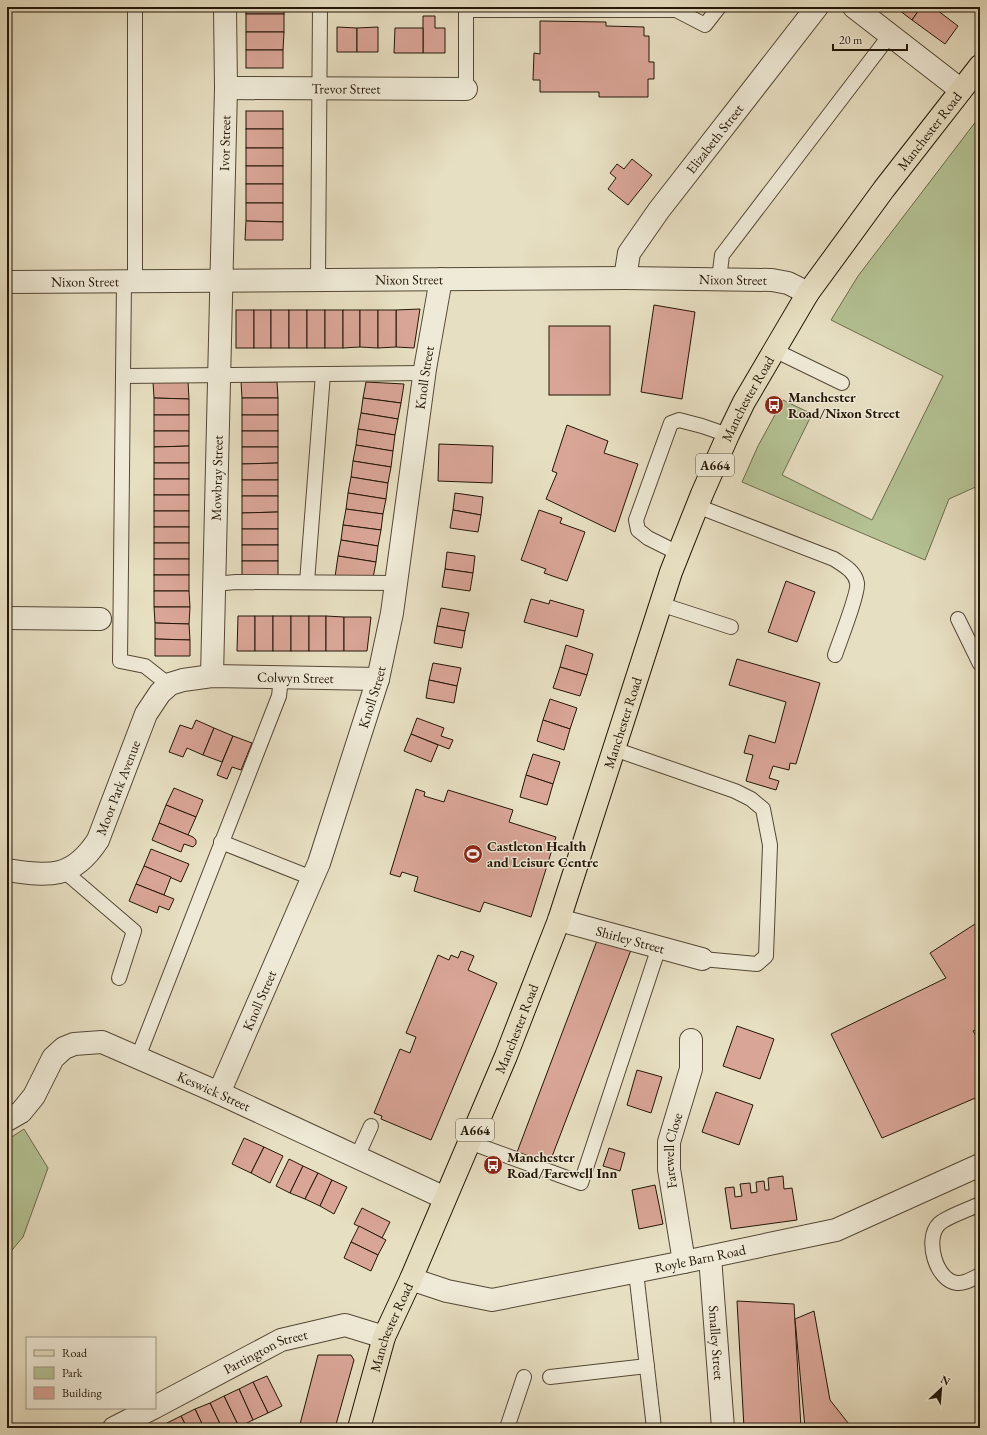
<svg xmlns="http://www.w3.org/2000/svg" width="987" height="1435" viewBox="0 0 987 1435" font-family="'EB Garamond',serif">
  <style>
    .green { fill: #b4c294; stroke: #6c6c4d }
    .building { fill: #d9a597; stroke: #231606 }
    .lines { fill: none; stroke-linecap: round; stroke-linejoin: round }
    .lane-casing { stroke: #544835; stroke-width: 16 }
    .street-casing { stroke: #544835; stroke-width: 24 }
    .primary-casing { stroke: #231606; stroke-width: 24 }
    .lane { stroke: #efead7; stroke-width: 14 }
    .street { stroke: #efead7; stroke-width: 22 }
    .primary { stroke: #e7dfc2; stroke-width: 22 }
    .labels { text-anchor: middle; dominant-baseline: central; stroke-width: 3; stroke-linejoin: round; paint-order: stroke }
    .shield { fill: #efead7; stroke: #605645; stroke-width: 1 }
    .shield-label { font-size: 13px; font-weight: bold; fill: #231606 }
    .street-label { font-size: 14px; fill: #231606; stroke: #efead7 }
    .poi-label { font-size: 14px; font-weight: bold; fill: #231606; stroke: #efead7; text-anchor: start }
  </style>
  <rect width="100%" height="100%" fill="#e7dfc2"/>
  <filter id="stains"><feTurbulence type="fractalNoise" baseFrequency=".005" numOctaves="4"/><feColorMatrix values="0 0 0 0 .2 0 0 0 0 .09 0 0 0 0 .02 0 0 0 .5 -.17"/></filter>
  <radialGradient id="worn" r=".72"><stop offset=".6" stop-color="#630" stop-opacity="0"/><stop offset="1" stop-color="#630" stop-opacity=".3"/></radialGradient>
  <g class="green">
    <path d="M980 116V485L949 499 925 560 742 482 758 446 783 400 812 414 782 475 872 520 943 376 831 320 858 276Z"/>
    <path d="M24 1129 48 1168 23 1237 7 1256V1140Z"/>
  </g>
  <g class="building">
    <rect x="246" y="7" width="38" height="7"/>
    <path d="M895 7H921L912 20Z"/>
    <path d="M921 7H933L958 26 945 44 912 20Z"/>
    <rect x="246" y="14" width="38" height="18"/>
    <path d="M423 16H435V28H445V53H423Z"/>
    <path d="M540 21 606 22V26L644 27V36H649V62H654V79H648V97H599V92H540V80H533L534 53 540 54Z"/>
    <path d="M337 27 357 28V52H337Z"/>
    <path d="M378 27V52H357V28Z"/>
    <path d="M395 28H423V53H394Z"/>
    <path d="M246 32H284L283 50H246Z"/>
    <rect x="246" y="50" width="37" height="18"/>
    <rect x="246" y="111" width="37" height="18"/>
    <rect x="246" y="129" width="37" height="19"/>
    <rect x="246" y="148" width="37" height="18"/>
    <path d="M632 159 652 175 628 205 608 189 616 178 610 173 617 164 624 169Z"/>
    <rect x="246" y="166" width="37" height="18"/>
    <rect x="246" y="184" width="37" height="19"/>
    <path d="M246 203H283V222L246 221Z"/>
    <path d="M246 221 283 222V240H245Z"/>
    <path d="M654 305 695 312 682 399 641 392Z"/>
    <path d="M420 309 414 348 396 347V310Z"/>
    <rect x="236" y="310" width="18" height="38"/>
    <rect x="254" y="310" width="17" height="38"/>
    <rect x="271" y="310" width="18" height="38"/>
    <rect x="289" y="310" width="18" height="38"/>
    <rect x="307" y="310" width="18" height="38"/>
    <rect x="325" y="310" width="18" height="38"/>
    <path d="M343 310H360V347L343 348Z"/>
    <path d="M360 310H378V348L360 347Z"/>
    <path d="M378 310H396V347L378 348Z"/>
    <rect x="549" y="326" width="61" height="69"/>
    <path d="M153 382H188L189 399 154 398Z"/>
    <path d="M241 382H277L278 398H242Z"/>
    <path d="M366 382 404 384 401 403 363 398Z"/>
    <path d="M154 398 189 399V415H154Z"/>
    <rect x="242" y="398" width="36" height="17"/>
    <path d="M363 398 401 403 398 419 361 413Z"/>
    <path d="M361 413 398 419 395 435 358 429Z"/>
    <rect x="154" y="415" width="35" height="16"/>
    <rect x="242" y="415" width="36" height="16"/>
    <path d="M567 425 608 441 604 453 638 464 615 532 546 499 557 473 552 471Z"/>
    <path d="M358 429 395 435 393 451 356 445Z"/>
    <path d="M154 431H189V446L154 447Z"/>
    <rect x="242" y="431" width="36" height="16"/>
    <path d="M439 444 493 446 492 483 438 481Z"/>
    <path d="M356 445 393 451 391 467 353 461Z"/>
    <path d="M189 446V463H154V447Z"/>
    <path d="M242 447H278V463L242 464Z"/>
    <path d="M353 461 391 467 388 483 351 477Z"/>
    <rect x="154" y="463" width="35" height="16"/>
    <path d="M278 463V480H242V464Z"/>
    <path d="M351 477 388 483 386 499 348 493Z"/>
    <rect x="154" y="479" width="35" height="16"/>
    <rect x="242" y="480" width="36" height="16"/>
    <path d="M348 493 386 499 383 514 346 509Z"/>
    <path d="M455 493 483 497 481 515 453 510Z"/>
    <rect x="154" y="495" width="35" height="16"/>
    <path d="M242 496H278V512L242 513Z"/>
    <path d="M346 509 383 514 381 530 343 525Z"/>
    <path d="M453 510 481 515 478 532 450 528Z"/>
    <path d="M539 510 562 518 560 523 585 532 567 581 544 573 546 569 521 560Z"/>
    <rect x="154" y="511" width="35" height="16"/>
    <path d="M278 512V529H242V513Z"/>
    <path d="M343 525 381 530 378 546 341 540Z"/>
    <rect x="154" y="527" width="35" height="16"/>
    <rect x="242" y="529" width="36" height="16"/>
    <path d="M341 540 378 546 376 562 338 556Z"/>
    <rect x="154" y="543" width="35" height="16"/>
    <rect x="242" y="545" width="36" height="16"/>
    <path d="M447 552 475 556 473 573 445 569Z"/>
    <path d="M338 556 376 562 373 578 335 577Z"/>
    <rect x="154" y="559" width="35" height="16"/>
    <rect x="242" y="561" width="36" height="17"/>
    <path d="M445 569 473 573 470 591 442 587Z"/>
    <rect x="154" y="575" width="35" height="16"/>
    <path d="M786 581 815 592 797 642 768 632Z"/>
    <path d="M154 591H189L190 607H154Z"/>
    <path d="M531 599 549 604 550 600 584 610 577 637 524 622Z"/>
    <path d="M154 607H190L189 624 155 623Z"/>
    <path d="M441 608 469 613 465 631 437 626Z"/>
    <path d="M238 616H255V651H237Z"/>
    <rect x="255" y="616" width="18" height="35"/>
    <rect x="273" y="616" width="18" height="35"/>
    <rect x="291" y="616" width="18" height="35"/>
    <rect x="309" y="616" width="17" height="35"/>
    <path d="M326 616 344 617V651H326Z"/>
    <path d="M344 617H371L367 651H344Z"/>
    <path d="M155 623 189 624 190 640 155 639Z"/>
    <path d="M437 626 465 631 462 648 434 643Z"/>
    <path d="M155 639 190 640V656H155Z"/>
    <path d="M566 645 593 654 587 675 560 667Z"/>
    <path d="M737 659 820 683 796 764 790 763 789 770 773 766 769 778 779 781 776 790 746 781 753 755 744 753 749 735 775 743 786 702 729 685Z"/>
    <path d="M433 663 461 668 457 686 429 680Z"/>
    <path d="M560 667 587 675 580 696 553 688Z"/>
    <path d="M429 680 457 686 454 703 426 698Z"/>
    <path d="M550 699 577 708 570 729 543 720Z"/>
    <path d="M417 718 444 728 441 736 453 740 449 749 411 734Z"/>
    <path d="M196 720 214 728 203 755 187 748 183 757 169 752 180 725 192 729Z"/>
    <path d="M543 720 570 729 564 750 537 741Z"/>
    <path d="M214 728 233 736 222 762 203 755Z"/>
    <path d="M411 734 438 745 431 762 404 751Z"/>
    <path d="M233 736 252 743 241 770 232 767 227 779 217 775Z"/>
    <path d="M533 754 560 762 553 784 526 775Z"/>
    <path d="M526 775 553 784 547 805 520 797Z"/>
    <path d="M174 788 203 800 196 817 166 805Z"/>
    <path d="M416 789 425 792 424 796 444 802 448 790 513 810 509 822 556 837 531 917 484 902 480 912 414 891 418 877 402 872 400 877 390 874Z"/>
    <path d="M166 805 196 817 188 835 159 823Z"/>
    <path d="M159 823 193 837 196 840V844L193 847 184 844 181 852 152 840Z"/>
    <path d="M151 849 189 864 181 882 144 866Z"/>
    <path d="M144 866 171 877 164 895 136 884Z"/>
    <path d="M136 884 174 899 169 910 159 906 157 913 129 901Z"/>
    <path d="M975 924 980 938V1028L973 1031 980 1042V1096L882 1138 831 1034 946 978 930 953Z"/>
    <path d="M598 938 631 950 548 1167 516 1155Z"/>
    <path d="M461 951 474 956 468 970 497 983 431 1140 381 1119 382 1116 374 1113 400 1049 410 1053 416 1037 406 1033 438 955 449 960 451 955 458 958Z"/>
    <path d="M737 1026 774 1039 760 1079 723 1066Z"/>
    <path d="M637 1070 662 1077 651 1113 627 1105Z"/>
    <path d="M716 1092 753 1105 739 1145 702 1132Z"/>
    <path d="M244 1138 264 1147 251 1173 232 1164Z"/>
    <path d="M264 1147 283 1156 270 1183 251 1173Z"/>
    <path d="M609 1148 625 1153 620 1171 603 1166Z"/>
    <path d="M289 1159 303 1166 290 1193 276 1186Z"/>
    <path d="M303 1166 318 1173 305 1199 290 1193Z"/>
    <path d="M318 1173 332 1180 320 1206 305 1199Z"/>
    <path d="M783 1176 784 1189 792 1188 797 1220 731 1229 725 1188 734 1187 735 1197 742 1196 740 1184 750 1183 751 1193 757 1192 756 1182 764 1181 765 1190H769L768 1178Z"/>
    <path d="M332 1180 347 1187 334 1214 320 1206Z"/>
    <path d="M655 1185 663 1224 639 1229 632 1190Z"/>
    <path d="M362 1208 390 1222 382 1238 354 1224Z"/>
    <path d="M359 1226 386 1240 378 1255 351 1242Z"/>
    <path d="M351 1242 378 1255 371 1271 344 1258Z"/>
    <path d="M737 1301 794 1304 801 1428H744Z"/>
    <path d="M814 1311 830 1400 852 1428H805L795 1319Z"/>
    <path d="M318 1355H351L354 1360 335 1428H299Z"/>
    <path d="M267 1376 282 1406 268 1413 253 1382Z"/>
    <path d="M253 1382 268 1413 253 1420 239 1389Z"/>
    <path d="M239 1389 253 1420 239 1427 224 1396Z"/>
    <path d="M224 1396 239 1427 236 1428H222L210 1403Z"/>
    <path d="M210 1403 222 1428H204L195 1409Z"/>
    <path d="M195 1409 204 1428H187L181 1416Z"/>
    <path d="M181 1416 187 1428H169L167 1423Z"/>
    <path d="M167 1423 169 1428H156Z"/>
  </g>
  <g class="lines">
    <defs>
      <g id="lane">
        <path d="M466 89V10H676L705 25 719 7"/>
        <path d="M318 279 320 7"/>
        <path d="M719 279 722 255 890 35"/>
        <path d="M124 281 120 661 145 666 169 685"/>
        <path d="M135 281V7"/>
        <path d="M774 350 842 383"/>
        <path d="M123 376 424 373"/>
        <path d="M697 506 834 559C843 565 855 571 857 583 859 592 839 643 835 655"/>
        <path d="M678 553 648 538 638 530 636 520 671 423 679 420 702 426 728 435"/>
        <path d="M307 582 323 374"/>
        <path d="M214 584 236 582 396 583"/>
        <path d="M660 604 731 627"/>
        <path d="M958 619 980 664"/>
        <path d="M614 749 735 791 751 799 763 809 770 845 766 956 757 964 702 959"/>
        <path d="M221 842 312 878"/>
        <path d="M64 871 134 931 119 978"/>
        <path d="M138 1057 279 696 281 678"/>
        <path d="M469 1142 581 1183 659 947"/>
        <path d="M357 1157 371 1126"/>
        <path d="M980 1204C970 1209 946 1217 939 1224 924 1239 936 1281 957 1283 965 1284 973 1278 980 1275"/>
        <path d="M636 1272 654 1428"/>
        <path d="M550 1377 647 1366"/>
        <path d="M507 1428 524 1377"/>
      </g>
      <g id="street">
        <path d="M854 7 961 90"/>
        <path id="s1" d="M226 88 466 89"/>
        <path id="s2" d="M625 278 629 253 659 210 817 7"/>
        <path id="s3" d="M7 282 625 278 772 280 788 283 808 293"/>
        <path d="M7 618 100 619"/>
        <path id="s4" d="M212 676 226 88 225 7"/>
        <path id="s5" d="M7 870C49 876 72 880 98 840L146 714 160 693 170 684 183 680 212 676 378 679"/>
        <path id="s6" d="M559 920 702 959"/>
        <path id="s7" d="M219 1093 319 863 378 679 392 613 425 369 441 279"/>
        <path id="s8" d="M7 1120 21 1112 34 1096 53 1058 64 1048 74 1044 102 1042 219 1093 445 1198"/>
        <path id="s9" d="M710 1257 723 1428"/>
        <path id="s10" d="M684 1262 669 1169V1142L691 1069V1040"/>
        <path id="s11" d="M411 1279 447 1291 492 1300 684 1262 836 1230 980 1165"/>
        <path id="s12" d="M155 1407 281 1340 345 1325 384 1337"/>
        <path d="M114 1428 153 1408"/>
      </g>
      <g id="primary">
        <path id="s13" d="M359 1428 384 1337 411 1279 506 1056 559 920 671 572 702 494 728 435 744 402 808 293 884 189 980 66"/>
      </g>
    </defs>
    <use href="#lane" class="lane-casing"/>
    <use href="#street" class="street-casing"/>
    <use href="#primary" class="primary-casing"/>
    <use href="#lane" class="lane"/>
    <use href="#street" class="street"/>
    <use href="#primary" class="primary"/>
  </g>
  <defs>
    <symbol id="bus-disc" viewBox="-11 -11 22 22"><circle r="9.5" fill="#8f2418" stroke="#efead7"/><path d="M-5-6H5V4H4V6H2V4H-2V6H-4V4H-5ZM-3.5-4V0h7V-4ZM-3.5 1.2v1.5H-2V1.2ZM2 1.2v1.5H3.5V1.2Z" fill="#fff"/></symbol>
    <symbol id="stadium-disc" viewBox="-11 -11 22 22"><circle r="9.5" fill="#8f2418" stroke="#efead7"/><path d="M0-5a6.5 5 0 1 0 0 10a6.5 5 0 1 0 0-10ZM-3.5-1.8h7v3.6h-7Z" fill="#fff"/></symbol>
  </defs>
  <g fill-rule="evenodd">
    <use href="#bus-disc" x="763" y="394" width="22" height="22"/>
    <use href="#stadium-disc" x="462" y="843" width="22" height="22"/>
    <use href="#bus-disc" x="482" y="1154" width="22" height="22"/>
  </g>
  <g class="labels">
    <g class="shield">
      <rect x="696" y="454" width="38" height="22" rx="3"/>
      <rect x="456" y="1119" width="38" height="22" rx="3"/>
    </g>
    <g class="shield-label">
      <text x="715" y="465">A664</text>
      <text x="475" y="1130">A664</text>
    </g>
    <g class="street-label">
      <text stroke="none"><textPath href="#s1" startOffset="120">Trevor Street</textPath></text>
      <text stroke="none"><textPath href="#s13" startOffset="1426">Manchester Road</textPath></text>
      <text stroke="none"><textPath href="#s2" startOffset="168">Elizabeth Street</textPath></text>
      <text stroke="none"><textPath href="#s4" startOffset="533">Ivor Street</textPath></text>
      <text stroke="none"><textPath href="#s3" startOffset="402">Nixon Street</textPath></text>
      <text stroke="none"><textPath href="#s3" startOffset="726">Nixon Street</textPath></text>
      <text stroke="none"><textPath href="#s3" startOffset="78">Nixon Street</textPath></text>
      <text stroke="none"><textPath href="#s7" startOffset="749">Knoll Street</textPath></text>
      <text stroke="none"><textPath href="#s13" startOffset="1102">Manchester Road</textPath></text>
      <text stroke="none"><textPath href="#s4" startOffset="198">Mowbray Street</textPath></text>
      <text stroke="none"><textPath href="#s5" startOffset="404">Colwyn Street</textPath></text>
      <text stroke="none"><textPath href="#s7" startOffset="425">Knoll Street</textPath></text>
      <text stroke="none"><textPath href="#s13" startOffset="754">Manchester Road</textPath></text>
      <text stroke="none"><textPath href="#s5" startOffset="160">Moor Park Avenue</textPath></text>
      <text stroke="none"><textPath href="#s6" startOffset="74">Shirley Street</textPath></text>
      <text stroke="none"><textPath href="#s7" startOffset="101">Knoll Street</textPath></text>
      <text stroke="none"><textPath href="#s13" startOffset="430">Manchester Road</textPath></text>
      <text stroke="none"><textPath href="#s8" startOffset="255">Keswick Street</textPath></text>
      <text stroke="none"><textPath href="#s10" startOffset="113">Farewell Close</textPath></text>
      <text stroke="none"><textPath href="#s11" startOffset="296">Royle Barn Road</textPath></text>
      <text stroke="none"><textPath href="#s13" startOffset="106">Manchester Road</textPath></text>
      <text stroke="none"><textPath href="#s9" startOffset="86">Smalley Street</textPath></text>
      <text stroke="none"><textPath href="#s12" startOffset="124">Partington Street</textPath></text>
    </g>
    <g class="poi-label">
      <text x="788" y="397">Manchester<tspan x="788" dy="16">Road/Nixon Street</tspan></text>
      <text x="487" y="846">Castleton Health<tspan x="487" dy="16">and Leisure Centre</tspan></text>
      <text x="507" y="1157">Manchester<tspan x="507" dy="16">Road/Farewell Inn</tspan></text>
    </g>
  </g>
  <rect width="987" height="1435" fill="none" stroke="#e7dfc2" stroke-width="24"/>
  <rect x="8" y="8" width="971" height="1419" fill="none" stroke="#231606" stroke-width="2"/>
  <rect x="12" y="12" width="963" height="1411" fill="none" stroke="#231606"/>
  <rect x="26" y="1337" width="130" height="72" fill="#efead7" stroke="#9d9583"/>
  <rect x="34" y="1350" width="20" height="6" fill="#e7dfc2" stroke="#9d9583"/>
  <text x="62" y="1357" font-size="12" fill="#231606">Road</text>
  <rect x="34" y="1367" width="20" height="12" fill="#b4c294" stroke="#9d9583"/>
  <text x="62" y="1377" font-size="12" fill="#231606">Park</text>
  <rect x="34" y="1387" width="20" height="12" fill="#d9a597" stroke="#9d9583"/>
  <text x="62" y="1397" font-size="12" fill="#231606">Building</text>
  <g transform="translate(941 1389) rotate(26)" stroke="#efead7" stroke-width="3" paint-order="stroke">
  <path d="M0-3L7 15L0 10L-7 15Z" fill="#231606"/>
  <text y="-6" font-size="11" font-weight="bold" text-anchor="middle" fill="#231606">N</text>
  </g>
  <path d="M833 44v6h74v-6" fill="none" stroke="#231606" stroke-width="2"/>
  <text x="839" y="44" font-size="12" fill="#231606" stroke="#efead7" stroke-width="3" paint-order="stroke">20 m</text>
  <rect width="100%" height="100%" filter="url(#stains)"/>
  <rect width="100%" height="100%" fill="url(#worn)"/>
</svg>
